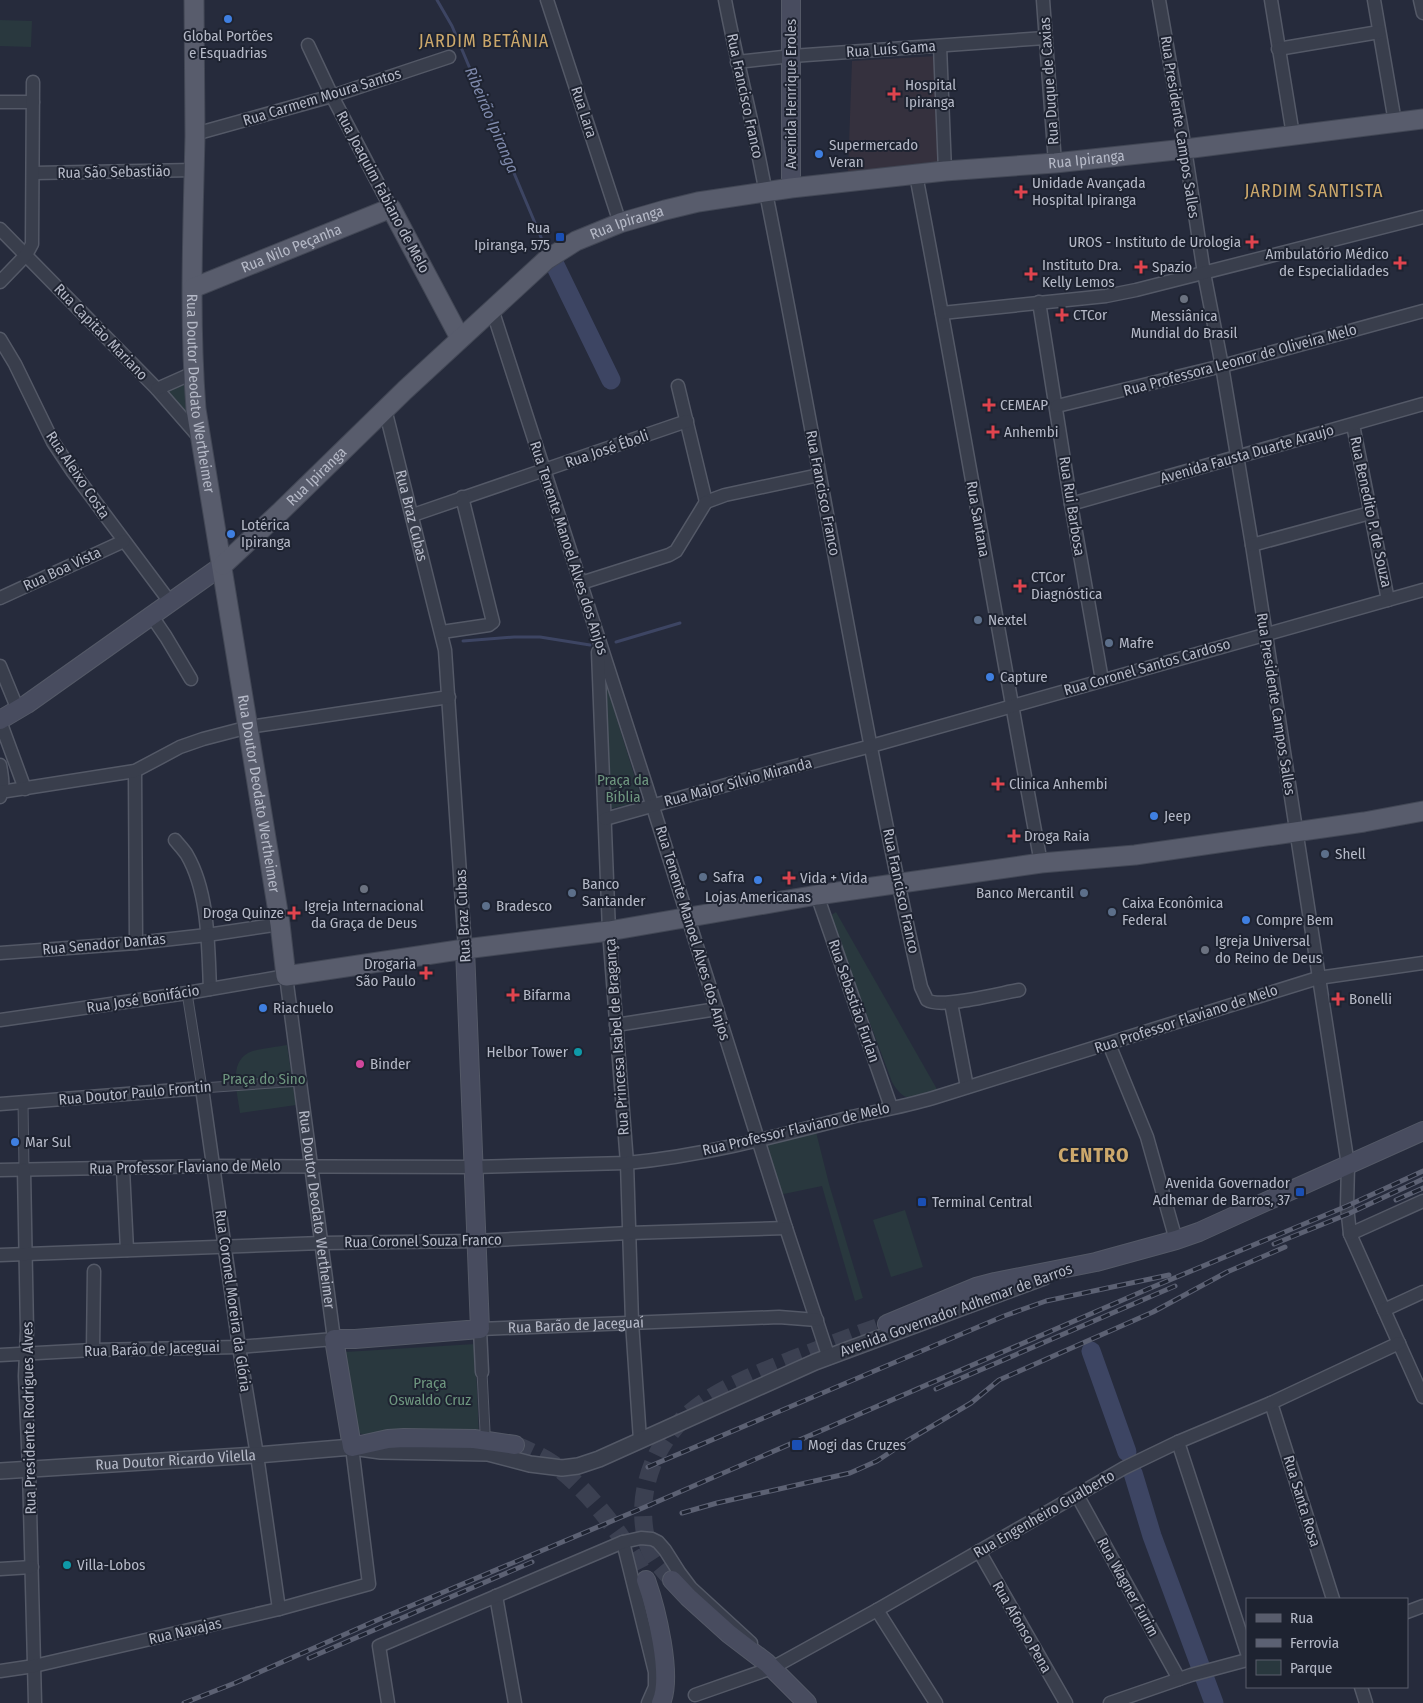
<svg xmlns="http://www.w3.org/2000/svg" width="1423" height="1703" viewBox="0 0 1423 1703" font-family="'Fira Sans Condensed',sans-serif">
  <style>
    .medical { fill: #35313e }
    .green { fill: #29383e }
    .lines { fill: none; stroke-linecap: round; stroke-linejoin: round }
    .stream { stroke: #3d4563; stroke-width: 3 }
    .river { stroke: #3d4563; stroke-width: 19 }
    .secondary-tunnel { stroke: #3b4051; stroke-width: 18; stroke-dasharray: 18 9; stroke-linecap: butt }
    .pedestrian-casing { stroke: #545967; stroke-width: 11 }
    .minor-casing { stroke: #545967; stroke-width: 15 }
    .tertiary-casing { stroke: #545967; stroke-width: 18 }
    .secondary-casing { stroke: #545967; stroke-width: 20 }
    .primary-casing { stroke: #424755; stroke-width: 21 }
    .pedestrian { stroke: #393e4c; stroke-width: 9 }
    .minor { stroke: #393e4c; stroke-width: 12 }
    .tertiary { stroke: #393e4c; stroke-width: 15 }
    .secondary { stroke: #484c5f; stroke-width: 18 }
    .primary { stroke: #585c6c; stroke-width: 19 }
    .rail-casing { stroke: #5c6173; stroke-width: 5 }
    .rail { stroke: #1e2331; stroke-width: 3; stroke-dasharray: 9; stroke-linecap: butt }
    .shop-dot { fill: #3f7fe0; stroke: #1e2331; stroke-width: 2 }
    .health-dot { fill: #e0444e; stroke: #1e2331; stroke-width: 2 }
    .transit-dot { fill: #1a4fb4; stroke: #1e2331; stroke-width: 2 }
    .worship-dot { fill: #6b7280; stroke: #1e2331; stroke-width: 2 }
    .service-dot { fill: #5c6f8a; stroke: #1e2331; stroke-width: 2 }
    .culture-dot { fill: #0f9aa8; stroke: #1e2331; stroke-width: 2 }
    .hotel-dot { fill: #d1479c; stroke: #1e2331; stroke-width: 2 }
    .labels { text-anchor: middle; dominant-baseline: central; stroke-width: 4; stroke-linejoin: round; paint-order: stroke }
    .poi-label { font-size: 15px; fill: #b5b9c7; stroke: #1e2331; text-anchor: start }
    .street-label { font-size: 15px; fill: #b5b9c7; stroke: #1e2331 }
    .park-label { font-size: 15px; fill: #6e967f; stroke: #1e2331 }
    .water-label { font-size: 16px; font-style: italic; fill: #7f8aac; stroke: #1e2331 }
    .quarter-label { font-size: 18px; letter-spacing: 1px; fill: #cca86b; stroke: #1e2331 }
    .district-label { font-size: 20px; font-weight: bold; letter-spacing: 1px; fill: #cca86b; stroke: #1e2331 }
  </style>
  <rect width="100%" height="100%" fill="#262b3c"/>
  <path class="medical" d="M936 56 940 164 848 172 852 61Z"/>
  <g class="green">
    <path d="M0 20 32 21 31 47 0 46Z"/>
    <path d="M192 381 193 421 167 391Z"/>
    <path d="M601 668 641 797 640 802 609 809Z"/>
    <path d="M836 912 938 1091C916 1098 906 1106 892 1082L830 916Z"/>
    <path d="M287 1045 296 1105 240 1113C238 1095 228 1064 248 1053 255 1049 277 1047 287 1045Z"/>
    <path d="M816 1132 829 1184 863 1298 855 1301 822 1186 779 1195 764 1145Z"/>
    <path d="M905 1210 923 1267 891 1277 873 1220Z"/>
    <path d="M475 1344 479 1436 373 1437 355 1432 345 1352Z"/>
  </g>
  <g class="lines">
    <g class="stream">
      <path d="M437 0 452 26 543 242"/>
      <path d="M463 641 514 637H540L590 645"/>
      <path d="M616 642 680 623"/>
    </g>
    <g class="river">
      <path d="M555 265 611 380"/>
      <path d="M1091 1351 1127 1452"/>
      <path d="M1133 1473 1152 1536 1214 1703"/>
    </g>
    <g class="secondary-tunnel">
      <path d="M515 1445C528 1450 541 1456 553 1464 586 1487 630 1543 646 1580"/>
      <path d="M672 1580C666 1572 658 1565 653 1556 642 1537 641 1507 646 1486 663 1410 727 1386 791 1360 823 1348 854 1335 887 1324"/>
    </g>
    <defs>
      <g id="pedestrian">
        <path d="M187 993 202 1088 301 1081"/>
        <path d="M23 1102 24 1170"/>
        <path d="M482 1372 485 1431"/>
      </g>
      <g id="minor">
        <path d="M547 0 620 223"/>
        <path d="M725 0C736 58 751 115 762 173 817 444 860 717 921 987L927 1000C941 1009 1001 993 1019 990"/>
        <path d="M1043 0 1055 163"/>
        <path d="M1159 0 1185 149 1204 273 1222 366 1252 545 1348 1165 1347 1206 1350 1234 1423 1397"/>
        <path d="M1271 0 1293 135"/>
        <path d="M1374 0 1395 122"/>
        <path d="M1420 0 1423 13"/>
        <path d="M308 45 332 96 391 208"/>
        <path d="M940 46 945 171"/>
        <path d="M1278 49 1379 32"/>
        <path d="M737 62 792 56 1045 38"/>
        <path d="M0 102H33"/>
        <path d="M195 134 332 96 449 57"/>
        <path d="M34 173 194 170"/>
        <path d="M916 175C960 404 998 634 1041 863"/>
        <path d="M0 229 157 389 199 437"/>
        <path d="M0 282 26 255 32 244 33 82"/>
        <path d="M1039 302 1071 504 1102 680"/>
        <path d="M492 309 646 785 786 1228 829 1358"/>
        <path d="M942 313 1106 296 1136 290 1423 217"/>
        <path d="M0 339 15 364 53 442 73 472 170 602"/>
        <path d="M678 386 706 502"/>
        <path d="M157 389 193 373"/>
        <path d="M1057 406 1222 366 1423 311"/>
        <path id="s1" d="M385 409 445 650 465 949"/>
        <path d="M1353 425 1388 600"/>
        <path d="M706 502 725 495 819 475"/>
        <path d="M1071 504 1423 404"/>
        <path d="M413 515 687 421"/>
        <path d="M1252 545 1370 513"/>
        <path d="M581 583 669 555 676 551 706 502"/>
        <path d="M0 598 124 541"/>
        <path d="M151 615 166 637 191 679"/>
        <path d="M442 632 489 625 493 622 462 497"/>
        <path d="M598 652 609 931 627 1163 632 1322 640 1440"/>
        <path d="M0 666 18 710"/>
        <path d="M0 721 25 789"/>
        <path d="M0 765C2 776 4 786 0 797"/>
        <path d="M135 771 136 943"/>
        <path d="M0 792 135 771 180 747 203 739 249 727 449 697"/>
        <path d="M605 819 751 778 871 746 1423 590"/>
        <path d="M175 840C179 845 184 850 187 855 209 893 208 946 210 989"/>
        <path d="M817 895 891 1107"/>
        <path d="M0 953 136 943 207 935 280 924"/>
        <path d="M951 1003 967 1087"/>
        <path id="s2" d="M0 1020 187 993 286 976 334 1339 239 1347 93 1350 0 1355"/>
        <path d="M616 1025 717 1009"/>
        <path d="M1109 1044 1147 1137 1176 1240"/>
        <path d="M0 1104 202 1088 239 1347 257 1455 279 1609"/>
        <path d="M123 1169 127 1250"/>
        <path d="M0 1170 213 1166 473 1167 627 1163C703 1156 777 1136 851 1117 878 1111 906 1106 933 1098L1318 978 1423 963"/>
        <path d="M24 1170 27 1331 25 1376 29 1469 35 1703"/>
        <path d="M1350 1234 1423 1201"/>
        <path d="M0 1255 322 1243 476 1241 629 1233 786 1228"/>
        <path d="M1384 1310 1423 1292"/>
        <path d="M93 1350 94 1271"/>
        <path id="s3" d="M482 1372 480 1329 779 1317 817 1320"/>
        <path d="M1271 1403 1333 1599"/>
        <path d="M1178 1442 1247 1653"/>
        <path d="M1077 1495 1179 1679"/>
        <path d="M623 1542 655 1672V1687L648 1703"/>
        <path d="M979 1551 1066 1703"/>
        <path d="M0 1569 32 1567"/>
        <path d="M496 1596 515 1703"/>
        <path d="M877 1610 936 1703"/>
        <path d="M1407 1612 1423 1606"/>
        <path d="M0 1671 34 1666 279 1609 369 1584 352 1447"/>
        <path d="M1361 1687 1366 1703"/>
        <path d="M695 1695 772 1668 877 1610 1124 1468 1178 1442 1271 1403 1399 1343"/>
        <path d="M388 1703 379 1646 623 1542 641 1538 652 1539 658 1542 665 1550 679 1572 691 1588 751 1643"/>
        <path d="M1110 1703 1191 1675 1247 1660"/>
      </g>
      <g id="tertiary">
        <path id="s4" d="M0 1471 257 1455 352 1447 381 1451 488 1453 530 1464 562 1468 578 1466 599 1459 815 1362 1044 1277"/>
      </g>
      <g id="secondary">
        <path d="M791 0V188"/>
        <path d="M0 720 27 704 223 565"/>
        <path d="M465 949 480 1329 355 1339H334L352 1447 388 1439 404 1438 474 1439 515 1445"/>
        <path d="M887 1324 976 1287 995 1282 1096 1262 1176 1240 1199 1232 1254 1207 1423 1131"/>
        <path d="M646 1580C656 1608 673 1676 661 1703"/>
        <path d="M672 1580 688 1597 729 1634 767 1663 807 1703"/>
      </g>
      <g id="primary">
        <path id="s5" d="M194 0C194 45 195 91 195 136 193 227 189 319 196 409L280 924 286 976 465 949 609 931 817 895 1041 863 1135 855 1364 822 1423 811"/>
        <path id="s6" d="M193 288 391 208 460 338"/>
        <path id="s7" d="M223 565 279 513 405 390 546 260 576 241 620 223 665 210 698 202 791 188 945 171 1055 163 1185 149 1423 119"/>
      </g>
    </defs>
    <use href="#pedestrian" class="pedestrian-casing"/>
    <use href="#minor" class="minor-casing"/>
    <use href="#tertiary" class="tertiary-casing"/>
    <use href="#secondary" class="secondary-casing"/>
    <use href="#primary" class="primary-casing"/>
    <use href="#pedestrian" class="pedestrian"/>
    <use href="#minor" class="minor"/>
    <use href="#tertiary" class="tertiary"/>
    <use href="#secondary" class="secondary"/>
    <use href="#primary" class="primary"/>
    <defs>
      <g id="rail">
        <path d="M1396 1200 1423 1188"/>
        <path d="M1274 1244 1348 1214 1423 1179"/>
        <path d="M936 1389 1175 1286"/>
        <path d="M648 1467 1004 1316 1046 1301 1169 1275"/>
        <path d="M682 1513 717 1503 850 1473 877 1461 907 1441 971 1403 999 1380 1153 1312 1227 1272 1285 1247"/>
        <path d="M309 1658 532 1562"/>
        <path d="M184 1703 235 1683 375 1621 638 1510 1148 1289 1347 1206 1423 1171"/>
      </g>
    </defs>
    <use href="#rail" class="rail-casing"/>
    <use href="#rail" class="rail"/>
  </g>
  <g class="shop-dot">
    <circle cx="228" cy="19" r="5"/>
    <circle cx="819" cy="154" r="5"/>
    <circle cx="231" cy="534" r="5"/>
    <circle cx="990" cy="677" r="5"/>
    <circle cx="1154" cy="816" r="5"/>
    <circle cx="758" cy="880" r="5"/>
    <circle cx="1246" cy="920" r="5"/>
    <circle cx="263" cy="1008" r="5"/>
    <circle cx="15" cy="1142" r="5"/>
  </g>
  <g class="health-dot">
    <path d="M891.5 86.5h5v5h5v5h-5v5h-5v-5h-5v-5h5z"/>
    <path d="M1018.5 184.5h5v5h5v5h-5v5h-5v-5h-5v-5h5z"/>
    <path d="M1249.5 234.5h5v5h5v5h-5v5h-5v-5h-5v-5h5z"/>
    <path d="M1397.5 255.5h5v5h5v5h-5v5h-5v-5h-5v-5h5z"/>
    <path d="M1138.5 259.5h5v5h5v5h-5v5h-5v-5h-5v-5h5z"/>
    <path d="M1028.5 266.5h5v5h5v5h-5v5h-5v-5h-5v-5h5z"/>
    <path d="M1059.5 307.5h5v5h5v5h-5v5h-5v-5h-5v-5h5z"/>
    <path d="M986.5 397.5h5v5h5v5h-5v5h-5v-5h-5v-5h5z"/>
    <path d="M990.5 424.5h5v5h5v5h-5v5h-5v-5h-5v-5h5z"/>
    <path d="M1017.5 578.5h5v5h5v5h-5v5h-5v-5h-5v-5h5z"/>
    <path d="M995.5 776.5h5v5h5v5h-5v5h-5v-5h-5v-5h5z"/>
    <path d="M1011.5 828.5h5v5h5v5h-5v5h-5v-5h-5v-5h5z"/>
    <path d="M786.5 870.5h5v5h5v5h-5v5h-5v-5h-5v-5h5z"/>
    <path d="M291.5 905.5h5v5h5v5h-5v5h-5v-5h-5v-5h5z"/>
    <path d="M423.5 965.5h5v5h5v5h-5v5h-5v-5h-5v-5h5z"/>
    <path d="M510.5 987.5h5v5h5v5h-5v5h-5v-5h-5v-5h5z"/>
    <path d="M1335.5 991.5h5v5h5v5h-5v5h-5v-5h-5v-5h5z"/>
  </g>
  <g class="transit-dot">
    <rect x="555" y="232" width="10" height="10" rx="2.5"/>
    <rect x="1295" y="1187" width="10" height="10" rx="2.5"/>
    <rect x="917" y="1197" width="10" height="10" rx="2.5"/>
    <rect x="791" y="1439" width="12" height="12" rx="2.5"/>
  </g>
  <g class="worship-dot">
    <circle cx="1184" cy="299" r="5"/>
    <circle cx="364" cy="889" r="5"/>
    <circle cx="1205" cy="950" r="5"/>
  </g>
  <g class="service-dot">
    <circle cx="978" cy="620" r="5"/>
    <circle cx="1109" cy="643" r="5"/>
    <circle cx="1325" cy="854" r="5"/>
    <circle cx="703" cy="877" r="5"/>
    <circle cx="572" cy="893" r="5"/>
    <circle cx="1084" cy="893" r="5"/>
    <circle cx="486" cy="906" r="5"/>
    <circle cx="1112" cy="912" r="5"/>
  </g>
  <g class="culture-dot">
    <circle cx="578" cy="1052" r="5"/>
    <circle cx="67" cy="1565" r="5"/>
  </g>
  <circle class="hotel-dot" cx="360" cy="1064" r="5"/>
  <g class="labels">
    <g class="poi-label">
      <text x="228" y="36" text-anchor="middle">Global Portões<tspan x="228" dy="17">e Esquadrias</tspan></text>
      <text x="905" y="85">Hospital<tspan x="905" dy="17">Ipiranga</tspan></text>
      <text x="829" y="145">Supermercado<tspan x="829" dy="17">Veran</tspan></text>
      <text x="1032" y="183">Unidade Avançada<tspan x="1032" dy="17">Hospital Ipiranga</tspan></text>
      <text x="550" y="228" text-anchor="end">Rua<tspan x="550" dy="17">Ipiranga, 575</tspan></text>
      <text x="1241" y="242" text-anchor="end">UROS - Instituto de Urologia</text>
      <text x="1389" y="254" text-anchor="end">Ambulatório Médico<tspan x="1389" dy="17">de Especialidades</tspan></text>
      <text x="1042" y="265">Instituto Dra.<tspan x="1042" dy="17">Kelly Lemos</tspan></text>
      <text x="1152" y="267">Spazio</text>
      <text x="1073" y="315">CTCor</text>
      <text x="1184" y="316" text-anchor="middle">Messiânica<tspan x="1184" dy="17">Mundial do Brasil</tspan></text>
      <text x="1000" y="405">CEMEAP</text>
      <text x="1004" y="432">Anhembi</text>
      <text x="241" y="525">Lotérica<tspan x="241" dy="17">Ipiranga</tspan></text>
      <text x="1031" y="577">CTCor<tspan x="1031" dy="17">Diagnóstica</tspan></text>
      <text x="988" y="620">Nextel</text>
      <text x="1119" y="643">Mafre</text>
      <text x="1000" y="677">Capture</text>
      <text x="1009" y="784">Clinica Anhembi</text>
      <text x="1164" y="816">Jeep</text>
      <text x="1024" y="836">Droga Raia</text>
      <text x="1335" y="854">Shell</text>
      <text x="713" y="877">Safra</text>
      <text x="800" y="878">Vida + Vida</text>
      <text x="582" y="884">Banco<tspan x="582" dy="17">Santander</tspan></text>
      <text x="1074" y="893" text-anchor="end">Banco Mercantil</text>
      <text x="758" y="897" text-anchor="middle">Lojas Americanas</text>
      <text x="1122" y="903">Caixa Econômica<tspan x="1122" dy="17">Federal</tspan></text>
      <text x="364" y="906" text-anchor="middle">Igreja Internacional<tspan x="364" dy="17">da Graça de Deus</tspan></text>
      <text x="496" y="906">Bradesco</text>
      <text x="284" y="913" text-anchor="end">Droga Quinze</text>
      <text x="1256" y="920">Compre Bem</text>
      <text x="1215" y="941">Igreja Universal<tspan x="1215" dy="17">do Reino de Deus</tspan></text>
      <text x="416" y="964" text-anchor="end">Drogaria<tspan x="416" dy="17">São Paulo</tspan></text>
      <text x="523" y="995">Bifarma</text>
      <text x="1349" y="999">Bonelli</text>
      <text x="273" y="1008">Riachuelo</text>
      <text x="568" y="1052" text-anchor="end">Helbor Tower</text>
      <text x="370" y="1064">Binder</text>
      <text x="25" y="1142">Mar Sul</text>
      <text x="1290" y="1183" text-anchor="end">Avenida Governador<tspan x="1290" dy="17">Adhemar de Barros, 37</tspan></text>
      <text x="932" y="1202">Terminal Central</text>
      <text x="808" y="1445">Mogi das Cruzes</text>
      <text x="77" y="1565">Villa-Lobos</text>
    </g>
    <g class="street-label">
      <text transform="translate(891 49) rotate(-4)">Rua Luís Gama</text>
      <text transform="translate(1049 81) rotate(-94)">Rua Duque de Caxias</text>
      <text transform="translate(791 94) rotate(-90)">Avenida Henrique Eroles</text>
      <text transform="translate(745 96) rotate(78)">Rua Francisco Franco</text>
      <text transform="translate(322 97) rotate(-17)">Rua Carmem Moura Santos</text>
      <text transform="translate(584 112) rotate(72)">Rua Lara</text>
      <text transform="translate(1180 127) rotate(81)">Rua Presidente Campos Salles</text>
      <text stroke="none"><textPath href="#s7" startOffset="999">Rua Ipiranga</textPath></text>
      <text transform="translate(114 172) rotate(-1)">Rua São Sebastião</text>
      <text transform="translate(383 192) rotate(62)">Rua Joaquim Fabiano de Melo</text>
      <text stroke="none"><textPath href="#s7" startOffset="534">Rua Ipiranga</textPath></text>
      <text stroke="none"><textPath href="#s6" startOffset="106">Rua Nilo Peçanha</textPath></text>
      <text transform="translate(101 332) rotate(46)">Rua Capitão Mariano</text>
      <text transform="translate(1240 360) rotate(-15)">Rua Professora Leonor de Oliveira Melo</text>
      <text stroke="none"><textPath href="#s5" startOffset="394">Rua Doutor Deodato Wertheimer</textPath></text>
      <text transform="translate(607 449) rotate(-19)">Rua José Éboli</text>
      <text transform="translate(1247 454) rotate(-16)">Avenida Fausta Duarte Araujo</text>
      <text transform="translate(78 475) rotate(56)">Rua Aleixo Costa</text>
      <text stroke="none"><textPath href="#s7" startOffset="129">Rua Ipiranga</textPath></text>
      <text transform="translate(823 493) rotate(79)">Rua Francisco Franco</text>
      <text transform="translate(1072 506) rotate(81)">Rua Rui Barbosa</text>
      <text transform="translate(1371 512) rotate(78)">Rua Benedito P. de Souza</text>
      <text stroke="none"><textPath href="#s1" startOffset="110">Rua Braz Cubas</textPath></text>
      <text transform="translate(978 519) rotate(80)">Rua Santana</text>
      <text transform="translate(569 548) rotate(72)">Rua Tenente Manoel Alves dos Anjos</text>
      <text transform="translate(62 569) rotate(-25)">Rua Boa Vista</text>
      <text transform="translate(1147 667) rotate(-16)">Rua Coronel Santos Cardoso</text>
      <text transform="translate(1276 704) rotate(81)">Rua Presidente Campos Salles</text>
      <text transform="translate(738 782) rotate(-15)">Rua Major Sílvio Miranda</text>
      <text stroke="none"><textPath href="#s5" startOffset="799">Rua Doutor Deodato Wertheimer</textPath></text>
      <text transform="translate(901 891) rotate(78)">Rua Francisco Franco</text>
      <text transform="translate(463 916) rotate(-93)">Rua Braz Cubas</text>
      <text transform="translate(693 933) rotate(73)">Rua Tenente Manoel Alves dos Anjos</text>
      <text transform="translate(104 944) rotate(-5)">Rua Senador Dantas</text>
      <text transform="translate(143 999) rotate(-9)">Rua José Bonifácio</text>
      <text transform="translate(854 1001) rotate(71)">Rua Sebastião Furlan</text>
      <text transform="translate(1186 1019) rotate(-18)">Rua Professor Flaviano de Melo</text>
      <text transform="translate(617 1037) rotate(-94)">Rua Princesa Isabel de Bragança</text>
      <text transform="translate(135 1093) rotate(-5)">Rua Doutor Paulo Frontin</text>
      <text transform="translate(796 1129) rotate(-13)">Rua Professor Flaviano de Melo</text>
      <text transform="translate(185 1167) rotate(-1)">Rua Professor Flaviano de Melo</text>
      <text stroke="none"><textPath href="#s2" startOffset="525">Rua Doutor Deodato Wertheimer</textPath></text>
      <text transform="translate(423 1241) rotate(-1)">Rua Coronel Souza Franco</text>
      <text transform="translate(233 1301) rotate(82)">Rua Coronel Moreira da Glória</text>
      <text transform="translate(956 1310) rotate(-20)">Avenida Governador Adhemar de Barros</text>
      <text stroke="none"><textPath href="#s3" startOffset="139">Rua Barão de Jaceguaí</textPath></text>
      <text transform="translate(152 1349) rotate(-2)">Rua Barão de Jaceguai</text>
      <text transform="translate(29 1418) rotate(-91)">Rua Presidente Rodrigues Alves</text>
      <text stroke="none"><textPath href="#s4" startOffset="176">Rua Doutor Ricardo Vilella</textPath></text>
      <text transform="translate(1302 1501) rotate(73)">Rua Santa Rosa</text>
      <text transform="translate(1044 1514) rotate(-30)">Rua Engenheiro Gualberto</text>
      <text transform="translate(1128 1587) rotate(61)">Rua Wagner Furim</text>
      <text transform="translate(1022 1627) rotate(60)">Rua Afonso Pena</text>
      <text transform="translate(185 1631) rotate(-13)">Rua Navajas</text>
    </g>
    <g class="park-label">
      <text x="623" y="780">Praça da<tspan x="623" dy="17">Bíblia</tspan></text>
      <text x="264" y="1079">Praça do Sino</text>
      <text x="430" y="1383">Praça<tspan x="430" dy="17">Oswaldo Cruz</tspan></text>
    </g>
    <g class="water-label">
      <text transform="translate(492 120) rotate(67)">Ribeirão Ipiranga</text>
    </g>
    <g class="quarter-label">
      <text x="484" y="41">JARDIM BETÂNIA</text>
      <text x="1314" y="191">JARDIM SANTISTA</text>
    </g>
    <g class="district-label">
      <text x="1094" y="1155">CENTRO</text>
    </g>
  </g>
  <rect x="1246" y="1598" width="162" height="90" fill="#1e2331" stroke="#5a5f6d"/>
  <rect x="1256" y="1614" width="25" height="8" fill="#585c6c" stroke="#5a5f6d"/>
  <text x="1290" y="1623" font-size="15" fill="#b5b9c7">Rua</text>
  <rect x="1256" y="1639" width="25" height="8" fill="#5c6173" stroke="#5a5f6d"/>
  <text x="1290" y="1648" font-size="15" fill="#b5b9c7">Ferrovia</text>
  <rect x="1256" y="1660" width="25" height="15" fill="#29383e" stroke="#5a5f6d"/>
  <text x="1290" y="1673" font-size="15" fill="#b5b9c7">Parque</text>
</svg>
